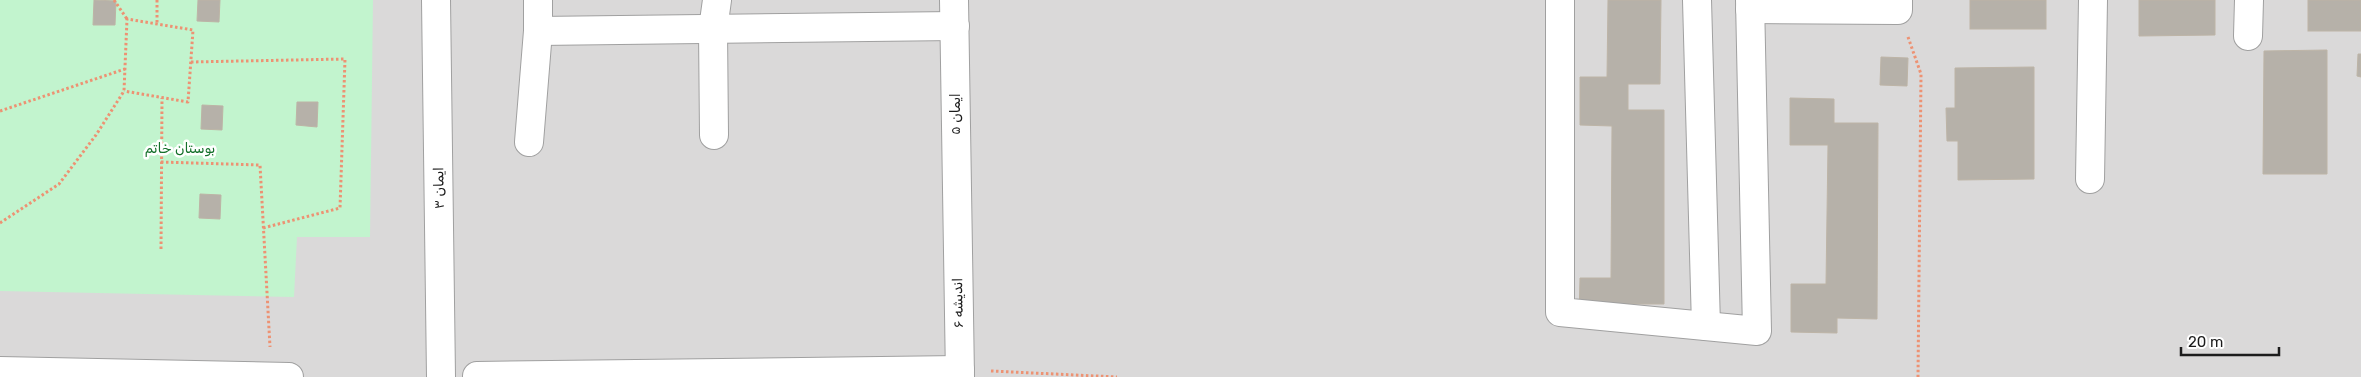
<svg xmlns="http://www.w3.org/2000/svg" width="2361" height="377" viewBox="0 0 2361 377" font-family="Rubik,'Noto Sans Arabic',sans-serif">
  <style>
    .residential { fill: #dad9d9 }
    .park { fill: #c2f4ce }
    .building { fill: #b6b1a9; stroke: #bdb4a6 }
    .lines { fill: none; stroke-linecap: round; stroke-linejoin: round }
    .minor-casing { stroke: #a0a0a0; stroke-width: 30 }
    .path { stroke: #ed9273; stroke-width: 3; stroke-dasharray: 2.5 2.5; stroke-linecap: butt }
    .minor { stroke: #fff; stroke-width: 28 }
    .labels { text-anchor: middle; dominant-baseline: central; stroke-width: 5; stroke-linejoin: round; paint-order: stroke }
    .street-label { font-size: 14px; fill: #1c1c1c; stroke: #fff }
    .park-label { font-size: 14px; fill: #14702a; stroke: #fff }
  </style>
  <rect width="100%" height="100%" fill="#edebe3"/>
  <rect class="residential" x="0" y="0" width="2361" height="377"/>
  <path class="park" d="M0 0H373L370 237H297L294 297 0 291Z"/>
  <g class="building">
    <path d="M94 0 116 1 115 25H93Z"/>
    <path d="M198 0H220L219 22 197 21Z"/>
    <path d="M1608 0H1661L1660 84H1628V110H1664V304H1622V318L1579 317 1580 278H1611L1612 126 1580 125V77H1607Z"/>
    <rect x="1970" y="0" width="76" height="29"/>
    <path d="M2139 0H2215V35L2139 36Z"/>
    <rect x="2308" y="0" width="53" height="31"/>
    <path d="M2327 50V174H2263L2264 51Z"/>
    <path d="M2358 54H2361V77L2357 76Z"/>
    <path d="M1881 57 1908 58 1907 86 1880 85Z"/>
    <path d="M2034 67V179L1958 180V141H1947L1946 108H1955V68Z"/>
    <path d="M1790 98 1834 99V123H1878L1877 319 1837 318V333L1791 332V284H1826L1828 145H1790Z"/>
    <path d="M297 102H318L317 127 296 125Z"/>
    <path d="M202 105 223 106 222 130 201 129Z"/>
    <path d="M200 194 221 195 220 219 199 218Z"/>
  </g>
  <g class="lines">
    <defs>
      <g id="minor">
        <path d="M436 0 441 377"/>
        <path d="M954 0 960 377"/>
        <path d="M1560 0V312L1757 331 1750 0"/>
        <path d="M1697 0 1706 326"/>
        <path d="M1750 9 1898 10V0"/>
        <path d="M538 31 955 26"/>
        <path d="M2248 36 2249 0"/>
        <path d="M714 135 713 29 717 0"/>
        <path d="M529 142 538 31V0"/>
        <path d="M2090 179 2093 0"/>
        <path d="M0 371 289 377"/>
        <path d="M477 376 960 370"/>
      </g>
    </defs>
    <use href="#minor" class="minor-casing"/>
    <g class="path">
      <path d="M114 0 127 19"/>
      <path d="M157 0V24"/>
      <path d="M1908 37 1921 74 1918 377"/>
      <path d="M191 62 345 59 340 208 263 228"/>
      <path d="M0 111 125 69"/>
      <path d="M161 162 260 165 270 347"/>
      <path d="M0 223 59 184 96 135 124 91 127 19 193 30 188 102 124 91"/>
      <path d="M161 249 162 98"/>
      <path d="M991 371 1117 377"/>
    </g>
    <use href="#minor" class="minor"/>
  </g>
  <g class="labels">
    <g class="street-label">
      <text transform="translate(955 114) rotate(-90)">ایمان ۵</text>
      <text transform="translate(439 188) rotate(-91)">ایمان ۳</text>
      <text transform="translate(958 303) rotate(-91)">اندیشه ۶</text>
    </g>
    <g class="park-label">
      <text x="180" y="148">بوستان خاتم</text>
    </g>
  </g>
  <path d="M2181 347v8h98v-8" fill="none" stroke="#1c1c1c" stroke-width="2.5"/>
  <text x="2188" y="347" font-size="15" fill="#1c1c1c" stroke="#ffffff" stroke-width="4" paint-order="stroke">20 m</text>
</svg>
